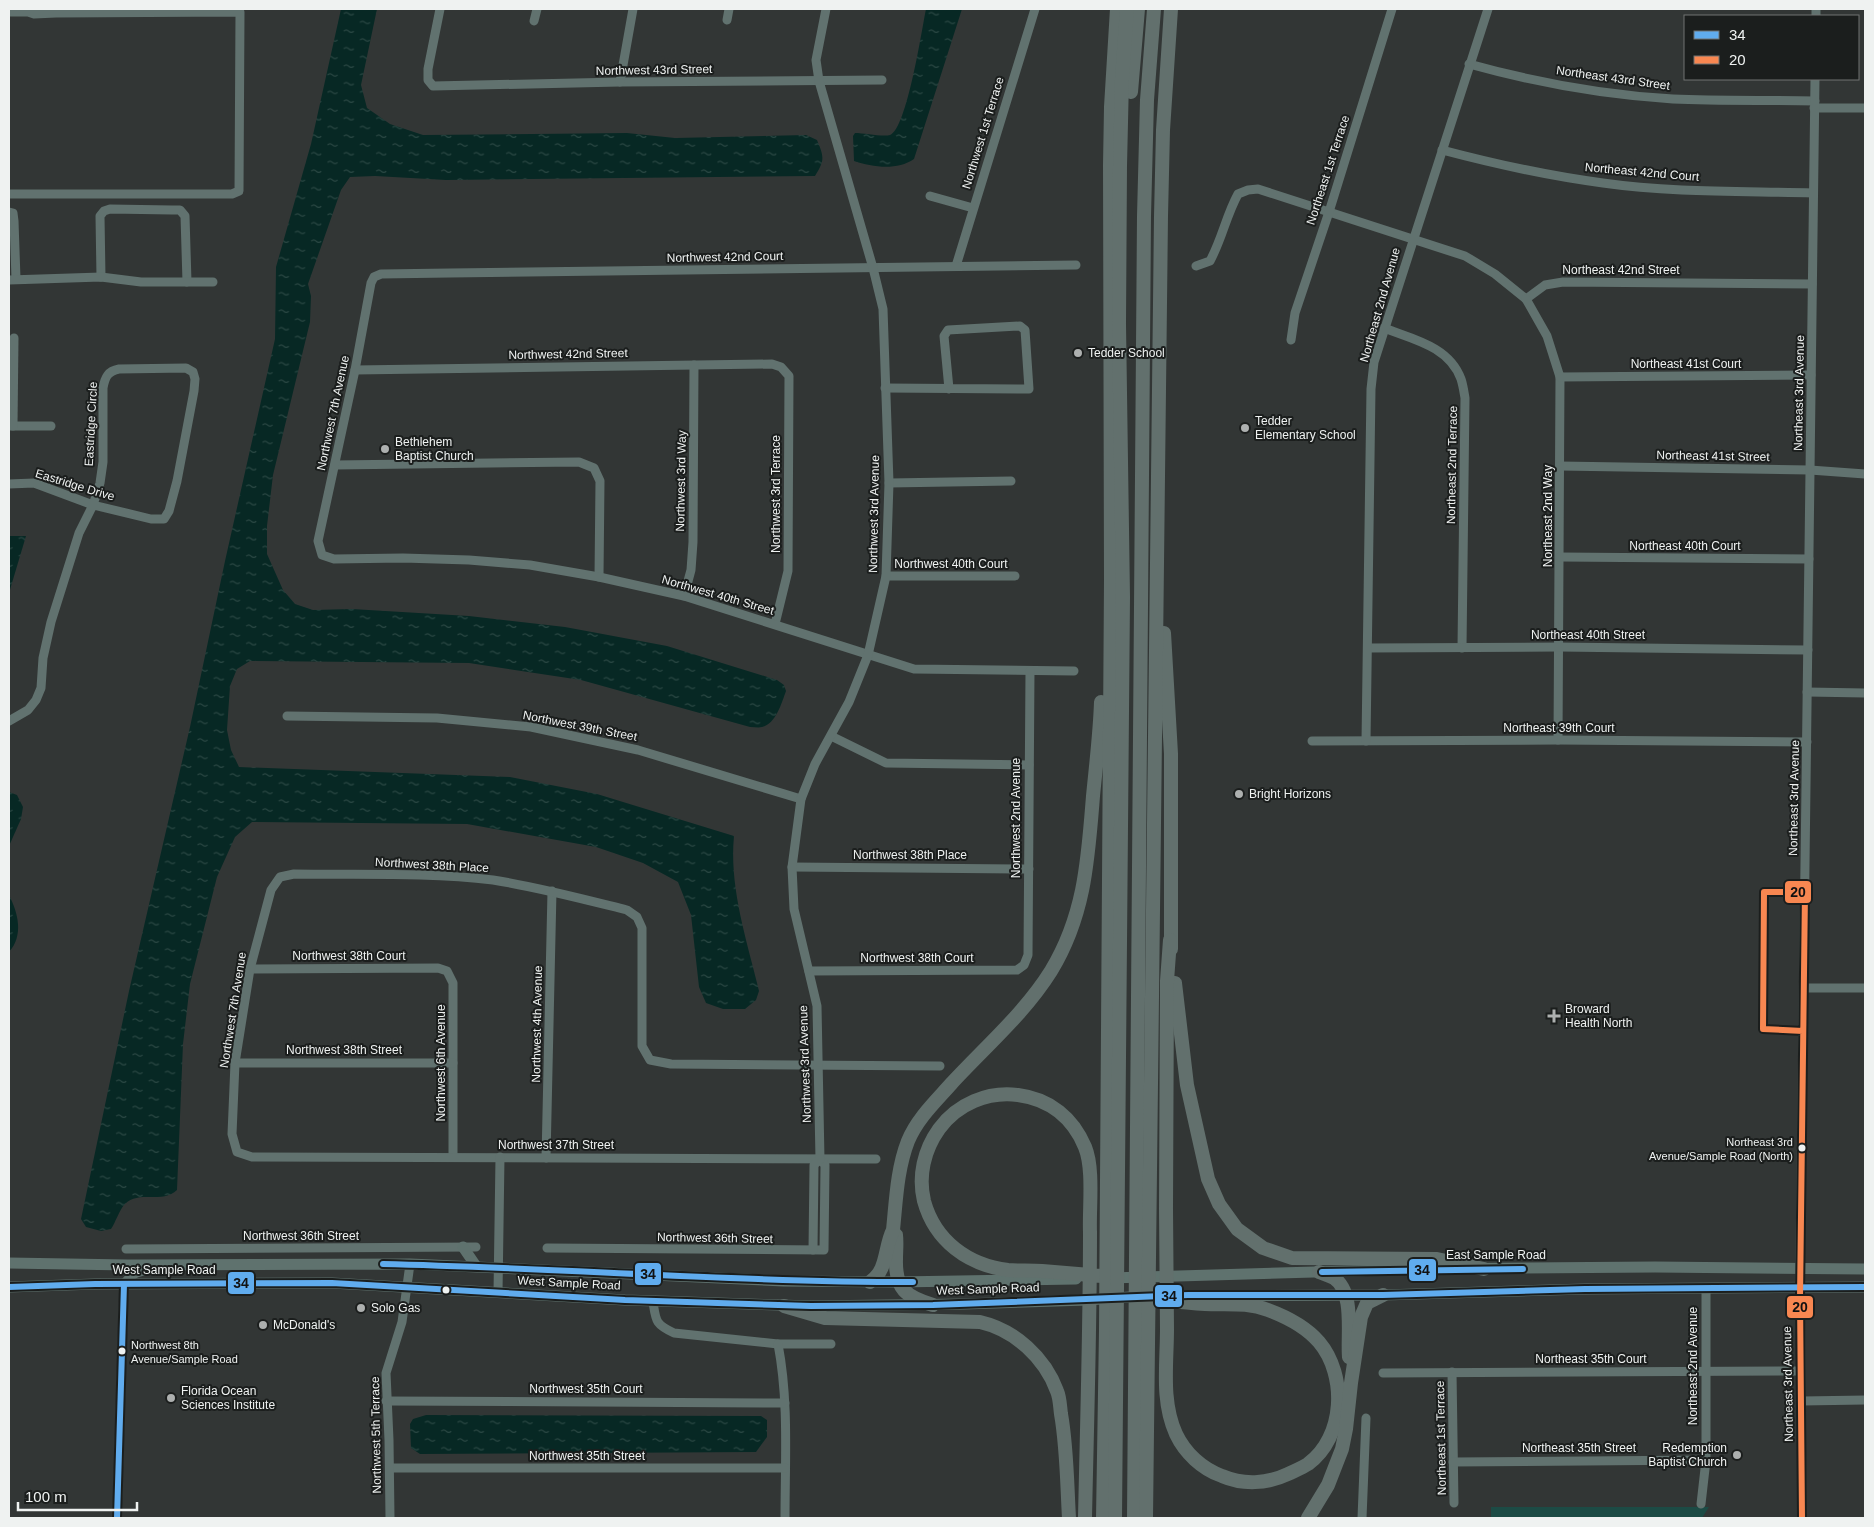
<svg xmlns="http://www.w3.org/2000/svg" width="1874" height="1527" viewBox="0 0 1874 1527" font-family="Arial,sans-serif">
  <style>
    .grass { fill: #1c4b45 }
    .water { fill: url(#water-ripples) }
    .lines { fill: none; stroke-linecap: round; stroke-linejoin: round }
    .minor { stroke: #61726f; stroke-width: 9 }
    .major { stroke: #5f726e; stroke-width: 11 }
    .highway { stroke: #62706d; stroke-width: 14 }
    .bus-1-casing { stroke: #1b1e1d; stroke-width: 10 }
    .bus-2-casing { stroke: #1b1e1d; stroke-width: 10 }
    .bus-1 { stroke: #60acee; stroke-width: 6 }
    .bus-2 { stroke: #f88751; stroke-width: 6 }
    .poi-dot { fill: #adb0af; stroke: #1b1e1d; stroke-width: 2 }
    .bus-dot { fill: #eff2f1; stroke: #1b1e1d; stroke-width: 2 }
    .labels { text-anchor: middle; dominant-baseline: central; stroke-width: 4; stroke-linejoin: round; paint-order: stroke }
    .bus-label { font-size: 11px; fill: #eff2f1; stroke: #1b1e1d; text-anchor: end }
    .street-label { font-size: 12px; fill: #eff2f1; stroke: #1b1e1d }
    .poi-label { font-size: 12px; fill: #eff2f1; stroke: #1b1e1d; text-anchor: start }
    .line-badge { stroke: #1b1e1d; stroke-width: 2 }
    .pale-badge-label { font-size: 14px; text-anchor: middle; font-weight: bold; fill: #111 }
  </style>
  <defs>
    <pattern id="water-ripples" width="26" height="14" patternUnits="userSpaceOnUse" patternTransform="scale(1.25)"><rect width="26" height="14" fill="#072824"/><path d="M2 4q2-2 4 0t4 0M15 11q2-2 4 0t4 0" fill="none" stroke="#2b4844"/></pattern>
  </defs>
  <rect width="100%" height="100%" fill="#323635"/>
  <path class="grass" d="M1491 1507H1709L1702 1518H1491Z"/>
  <g class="water">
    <path d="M341 9H377L361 85 367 108 390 124 423 135 627 133 675 138 806 135 817 140C824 157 825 160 815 176L446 180 375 176 350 177 341 190 308 284 311 296 310 322 273 475 267 526V554L283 590 295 604 313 610 352 609 469 616 565 627 667 646 777 680 784 685 786 691C782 702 776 724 762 727 759 728 754 727 750 727L581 680 469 663 250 661 237 669 230 686 227 730 231 750 239 767 510 777 597 794 734 836C729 888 747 941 759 991L756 1000 745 1009H723L706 1003 699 987 691 915 678 882 643 863 596 847 467 824 252 822 235 837 217 877 190 984 183 1044 177 1190C163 1204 138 1190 125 1204 119 1210 116 1222 111 1229L101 1231 86 1227 81 1219 129 991 190 727 225 561 275 339 276 267 311 144Z"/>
    <path d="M926 9H962L914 159C897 171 872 167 854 161L853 136 855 133C864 133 883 137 890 135 907 129 922 28 926 9Z"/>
    <path d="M9 536H26L9 593Z"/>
    <path d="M9 792 17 795 23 807 21 819 9 846Z"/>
    <path d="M9 895C18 913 24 935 9 952Z"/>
    <path d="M426 1415 761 1416 767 1420V1437L756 1452 420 1454 411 1448 410 1424 413 1419Z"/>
  </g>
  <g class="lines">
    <g class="minor">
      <path d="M440 9 428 69V80L433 86 620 82 882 80"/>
      <path d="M9 12H28L34 14 56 13 240 12 239 191 232 194H9"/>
      <path d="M1816 16V9"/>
      <path d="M727 20 729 9"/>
      <path d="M534 21 537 9"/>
      <path d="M1469 64C1534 82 1606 95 1673 99 1720 101 1767 100 1815 101"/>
      <path d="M620 82 633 9"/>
      <path d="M1814 108H1865"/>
      <path d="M1442 150C1495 164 1549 176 1603 183 1673 193 1744 191 1813 193"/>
      <path d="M930 196 973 208"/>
      <path d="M9 212 13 213 14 221 16 279"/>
      <path d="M956 266 1035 9"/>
      <path d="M1196 266 1210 261C1222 239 1226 216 1238 194L1248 190 1258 189 1465 256 1495 274 1526 299 1545 285 1563 282 1812 284"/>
      <path d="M101 277 100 216 104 211 110 209 172 210H180L185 216 187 282"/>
      <path d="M9 280 101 277 141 282H213"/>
      <path d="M1526 299 1547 336 1560 377 1558 740"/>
      <path d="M1384 328C1412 339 1449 346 1461 379 1463 385 1464 392 1465 398L1462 648"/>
      <path d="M1291 340 1295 313 1329 212 1392 9"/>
      <path d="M355 370 772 364 781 367 789 376 788 571 775 624"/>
      <path d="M1560 377 1811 375"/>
      <path d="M885 388 1029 389 1025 330 1020 326 948 330 944 336 949 389"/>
      <path d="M9 426H51"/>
      <path d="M13 426 14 338"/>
      <path d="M335 465 579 462 594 468 600 481 599 577"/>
      <path d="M1560 466 1810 470 1865 474"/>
      <path d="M889 483 1011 481"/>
      <path d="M9 484 34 483 93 505 151 519H164L169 511 177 481 194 391 195 379 193 372 186 368 119 369C108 371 105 377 103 388V462L100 483 93 505 79 533 51 622 43 658 41 688 36 700 28 710 9 721"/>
      <path d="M1560 557 1809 559"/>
      <path d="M886 576H1015"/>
      <path d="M684 596 691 570 693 542 694 365"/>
      <path d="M1368 648 1559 647 1808 650"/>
      <path d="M1074 671 914 669 684 596 599 577 530 565 469 560 403 558 334 559 322 555 318 541 355 370 371 283 374 277 381 274 450 273 1076 265"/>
      <path d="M1807 692 1865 693"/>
      <path d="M287 716 437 718 531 727 638 750 801 799"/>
      <path d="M831 736 886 763 1029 765"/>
      <path d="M1312 741 1558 740 1807 742"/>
      <path d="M1366 741 1371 389 1374 362 1488 9"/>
      <path d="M792 867 1029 869"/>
      <path d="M250 969 438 968 447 971 453 983V1157"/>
      <path d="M809 971 1017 970 1024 965 1028 955 1030 671"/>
      <path d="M1804 988H1865"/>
      <path d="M235 1063H453"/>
      <path d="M546 1158 552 891"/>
      <path d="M876 1159 252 1157 237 1152 232 1134 235 1063 250 969 271 890 280 877 294 874C360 875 427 872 493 880 538 887 583 899 627 910L637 917 642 928V1046L650 1060 671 1064 940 1066"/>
      <path d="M547 1248 824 1250 825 1165 820 1159 817 1006 794 909 792 867 801 799 815 764 849 702 868 655 886 576 889 483 883 309 873 268 819 81 816 60 826 9"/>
      <path d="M126 1249 476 1247"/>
      <path d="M813 1250 814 1165 820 1159"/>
      <path d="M498 1293 500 1157"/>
      <path d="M653 1302C656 1321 655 1324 674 1333L778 1344H831"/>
      <path d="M778 1344C789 1401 785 1460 785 1518"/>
      <path d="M1452 1372 1454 1503"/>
      <path d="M1383 1373 1800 1371"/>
      <path d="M386 1401 785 1403"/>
      <path d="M1802 1401 1865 1400"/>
      <path d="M1453 1462 1706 1460"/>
      <path d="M390 1468H785"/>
      <path d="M1701 1504 1706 1460V1288"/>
      <path d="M117 1518 124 1284C132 1272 142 1271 156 1268"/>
      <path d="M390 1518 389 1440 386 1373 402 1322 410 1264"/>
      <path d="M1362 1518 1366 1418"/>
      <path d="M1802 1518 1800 1256 1815 79"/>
    </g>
    <g class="major">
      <path d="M463 1247 476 1266"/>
      <path d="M9 1263 128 1265 410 1264 784 1281 898 1282 1076 1279"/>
      <path d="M1110 1278 1420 1269 1655 1267 1865 1269"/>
      <path d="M9 1287 95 1284 332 1283 625 1300 811 1306 963 1304 1087 1300 1144 1296"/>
      <path d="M1167 1296 1383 1295 1585 1289 1865 1287"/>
    </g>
    <g class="highway">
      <path d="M1131 92 1138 9"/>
      <path d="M1164 633 1171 754V949"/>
      <path d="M1175 983 1187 1085 1208 1179 1219 1204 1237 1229 1263 1248 1292 1258 1437 1259 1484 1269"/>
      <path d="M896 1235C897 1243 896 1251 896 1259 895 1289 906 1297 933 1305"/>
      <path d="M1319 1272C1324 1274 1329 1275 1334 1278 1355 1292 1347 1335 1349 1357"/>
      <path d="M870 1282C888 1270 884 1248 893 1230 896 1201 897 1169 908 1141 917 1119 935 1102 951 1084 985 1047 1024 1014 1051 971 1085 915 1088 859 1093 796 1096 765 1100 733 1101 702"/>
      <path d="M1141 1298C1162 1300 1183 1303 1205 1304 1227 1305 1247 1302 1268 1310 1287 1317 1306 1327 1319 1342 1347 1375 1345 1437 1308 1464 1302 1468 1294 1471 1288 1474 1267 1484 1243 1485 1222 1476 1202 1469 1185 1453 1176 1434 1161 1401 1167 1364 1167 1329 1167 1289 1166 1249 1166 1209L1167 981 1170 940"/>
      <path d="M784 1306 825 1318 980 1322C1015 1330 1045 1358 1057 1391 1060 1398 1060 1407 1061 1414 1067 1448 1067 1484 1069 1518"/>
      <path d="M1085 1518C1087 1423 1090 1328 1090 1232 1089 1208 1094 1169 1085 1147 1073 1118 1050 1099 1018 1095 988 1091 957 1104 939 1129 924 1150 918 1176 924 1201 935 1241 968 1265 1008 1270 1019 1271 1031 1270 1042 1271 1066 1273 1090 1275 1114 1277"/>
      <path d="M1103 1518 1106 1330 1111 580 1110 165 1111 107 1117 9"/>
      <path d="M1115 1518 1123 597 1119 324 1120 166 1122 79 1127 9"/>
      <path d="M1134 1518 1144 216 1147 100 1154 9"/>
      <path d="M1146 1518 1161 216 1163 130 1171 9"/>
      <path d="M1308 1518 1328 1485 1342 1449 1346 1429 1351 1383 1361 1317 1367 1303 1383 1295"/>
    </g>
    <defs>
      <g id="bus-1">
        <path d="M383 1264C560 1268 736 1282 913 1282"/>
        <path d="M1322 1272 1523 1269"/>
        <path d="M9 1287 95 1284 332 1283 625 1300 811 1306 933 1305 1188 1295H1383L1585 1289 1865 1287"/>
        <path d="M117 1518 124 1284"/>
      </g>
      <path id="bus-2" d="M1802 1518 1800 1298 1805 892H1764L1763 1029 1803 1031"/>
    </defs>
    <use href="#bus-1" class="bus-1-casing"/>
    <use href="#bus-2" class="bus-2-casing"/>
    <use href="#bus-1" class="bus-1"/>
    <use href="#bus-2" class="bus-2"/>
  </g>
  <g class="poi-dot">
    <circle cx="1078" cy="353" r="5"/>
    <circle cx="1245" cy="428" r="5"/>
    <circle cx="385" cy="449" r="5"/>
    <circle cx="1239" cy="794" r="5"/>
    <path d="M1551.5 1008.5h5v5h5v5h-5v5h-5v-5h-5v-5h5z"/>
    <circle cx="361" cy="1308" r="5"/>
    <circle cx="263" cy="1325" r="5"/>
    <circle cx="171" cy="1398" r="5"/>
    <circle cx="1737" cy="1455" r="5"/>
  </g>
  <g class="bus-dot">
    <circle cx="1802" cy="1148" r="4.5"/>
    <circle cx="446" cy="1290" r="4.5"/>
    <circle cx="122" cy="1351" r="4.5"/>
  </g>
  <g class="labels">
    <g class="bus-label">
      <text x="1793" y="1142">Northeast 3rd<tspan x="1793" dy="14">Avenue/Sample Road (North)</tspan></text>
      <text x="131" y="1345" text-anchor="start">Northwest 8th<tspan x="131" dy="14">Avenue/Sample Road</tspan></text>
    </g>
    <g class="street-label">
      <text transform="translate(654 70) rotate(-1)">Northwest 43rd Street</text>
      <text transform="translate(1613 78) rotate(8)">Northeast 43rd Street</text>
      <text transform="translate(983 133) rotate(-73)">Northwest 1st Terrace</text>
      <text transform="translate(1328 170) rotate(-72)">Northeast 1st Terrace</text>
      <text transform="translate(1642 172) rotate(5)">Northeast 42nd Court</text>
      <text transform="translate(725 257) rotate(-1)">Northwest 42nd Court</text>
      <text x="1621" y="270">Northeast 42nd Street</text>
      <text transform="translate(1380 305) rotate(-74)">Northeast 2nd Avenue</text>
      <text transform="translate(568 354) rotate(-1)">Northwest 42nd Street</text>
      <text x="1686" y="364">Northeast 41st Court</text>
      <text transform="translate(1799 393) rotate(-89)">Northeast 3rd Avenue</text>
      <text transform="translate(333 413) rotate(-78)">Northwest 7th Avenue</text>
      <text transform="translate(91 424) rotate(-87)">Eastridge Circle</text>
      <text transform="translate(1713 456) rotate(1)">Northeast 41st Street</text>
      <text transform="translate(1452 465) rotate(-89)">Northeast 2nd Terrace</text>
      <text transform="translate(681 481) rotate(-89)">Northwest 3rd Way</text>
      <text transform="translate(75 485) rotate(17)">Eastridge Drive</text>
      <text transform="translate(776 494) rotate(-90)">Northwest 3rd Terrace</text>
      <text transform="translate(874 514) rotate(-89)">Northwest 3rd Avenue</text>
      <text transform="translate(1548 516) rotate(-90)">Northeast 2nd Way</text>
      <text x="1685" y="546">Northeast 40th Court</text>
      <text x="951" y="564">Northwest 40th Court</text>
      <text transform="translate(718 595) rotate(16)">Northwest 40th Street</text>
      <text x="1588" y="635">Northeast 40th Street</text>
      <text transform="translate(580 726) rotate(11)">Northwest 39th Street</text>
      <text x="1559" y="728">Northeast 39th Court</text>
      <text transform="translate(1794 798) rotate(-89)">Northeast 3rd Avenue</text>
      <text transform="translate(1016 818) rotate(-90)">Northwest 2nd Avenue</text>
      <text x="910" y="855">Northwest 38th Place</text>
      <text transform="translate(432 865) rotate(3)">Northwest 38th Place</text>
      <text x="349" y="956">Northwest 38th Court</text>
      <text x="917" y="958">Northwest 38th Court</text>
      <text transform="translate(233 1010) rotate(-81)">Northwest 7th Avenue</text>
      <text transform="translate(537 1024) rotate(-89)">Northwest 4th Avenue</text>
      <text x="344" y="1050">Northwest 38th Street</text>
      <text transform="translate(441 1063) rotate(-90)">Northwest 6th Avenue</text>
      <text transform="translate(805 1064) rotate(-92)">Northwest 3rd Avenue</text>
      <text x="556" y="1145">Northwest 37th Street</text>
      <text x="301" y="1236">Northwest 36th Street</text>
      <text transform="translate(715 1238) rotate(1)">Northwest 36th Street</text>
      <text x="1496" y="1255">East Sample Road</text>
      <text x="164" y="1270">West Sample Road</text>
      <text transform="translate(569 1283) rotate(3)">West Sample Road</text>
      <text transform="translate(988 1289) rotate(-2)">West Sample Road</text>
      <text x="1591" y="1359">Northeast 35th Court</text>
      <text transform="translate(1693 1366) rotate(-90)">Northeast 2nd Avenue</text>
      <text transform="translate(1788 1384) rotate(-91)">Northeast 3rd Avenue</text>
      <text x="586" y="1389">Northwest 35th Court</text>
      <text transform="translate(376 1435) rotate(-91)">Northwest 5th Terrace</text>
      <text transform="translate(1441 1438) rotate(-91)">Northeast 1st Terrace</text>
      <text x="1579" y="1448">Northeast 35th Street</text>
      <text x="587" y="1456">Northwest 35th Street</text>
    </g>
    <g class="poi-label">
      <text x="1088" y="353">Tedder School</text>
      <text x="1255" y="421">Tedder<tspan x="1255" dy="14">Elementary School</tspan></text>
      <text x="395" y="442">Bethlehem<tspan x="395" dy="14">Baptist Church</tspan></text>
      <text x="1249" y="794">Bright Horizons</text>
      <text x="1565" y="1009">Broward<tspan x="1565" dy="14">Health North</tspan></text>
      <text x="371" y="1308">Solo Gas</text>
      <text x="273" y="1325">McDonald's</text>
      <text x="181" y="1391">Florida Ocean<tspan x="181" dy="14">Sciences Institute</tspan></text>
      <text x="1727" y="1448" text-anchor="end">Redemption<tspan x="1727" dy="14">Baptist Church</tspan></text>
    </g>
  </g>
  <g class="line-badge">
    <rect x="1784" y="880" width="28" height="24" rx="5" fill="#f88751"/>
    <rect x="1408" y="1258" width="29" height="24" rx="5" fill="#60acee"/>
    <rect x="634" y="1262" width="28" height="24" rx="5" fill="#60acee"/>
    <rect x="227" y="1271" width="28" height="24" rx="5" fill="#60acee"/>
    <rect x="1154" y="1284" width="29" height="24" rx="5" fill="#60acee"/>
    <rect x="1786" y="1295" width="28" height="24" rx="5" fill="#f88751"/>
  </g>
  <g class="pale-badge-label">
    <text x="1798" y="897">20</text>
    <text x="1422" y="1275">34</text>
    <text x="648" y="1279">34</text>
    <text x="241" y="1288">34</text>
    <text x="1169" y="1301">34</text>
    <text x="1800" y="1312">20</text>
  </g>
  <rect width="1874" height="1527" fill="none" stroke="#eff2f1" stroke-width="20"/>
  <rect x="1684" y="15" width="175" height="65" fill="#1b1e1d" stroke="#707372"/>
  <rect x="1694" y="31" width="25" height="8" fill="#60acee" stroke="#707372"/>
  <text x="1729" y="40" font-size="15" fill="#eff2f1">34</text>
  <rect x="1694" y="56" width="25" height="8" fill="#f88751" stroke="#707372"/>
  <text x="1729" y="65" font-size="15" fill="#eff2f1">20</text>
  <path d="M18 1502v8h119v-8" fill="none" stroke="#eff2f1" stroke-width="2.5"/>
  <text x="25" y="1502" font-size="15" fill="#eff2f1" stroke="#1b1e1d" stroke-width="4" paint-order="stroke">100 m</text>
</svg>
